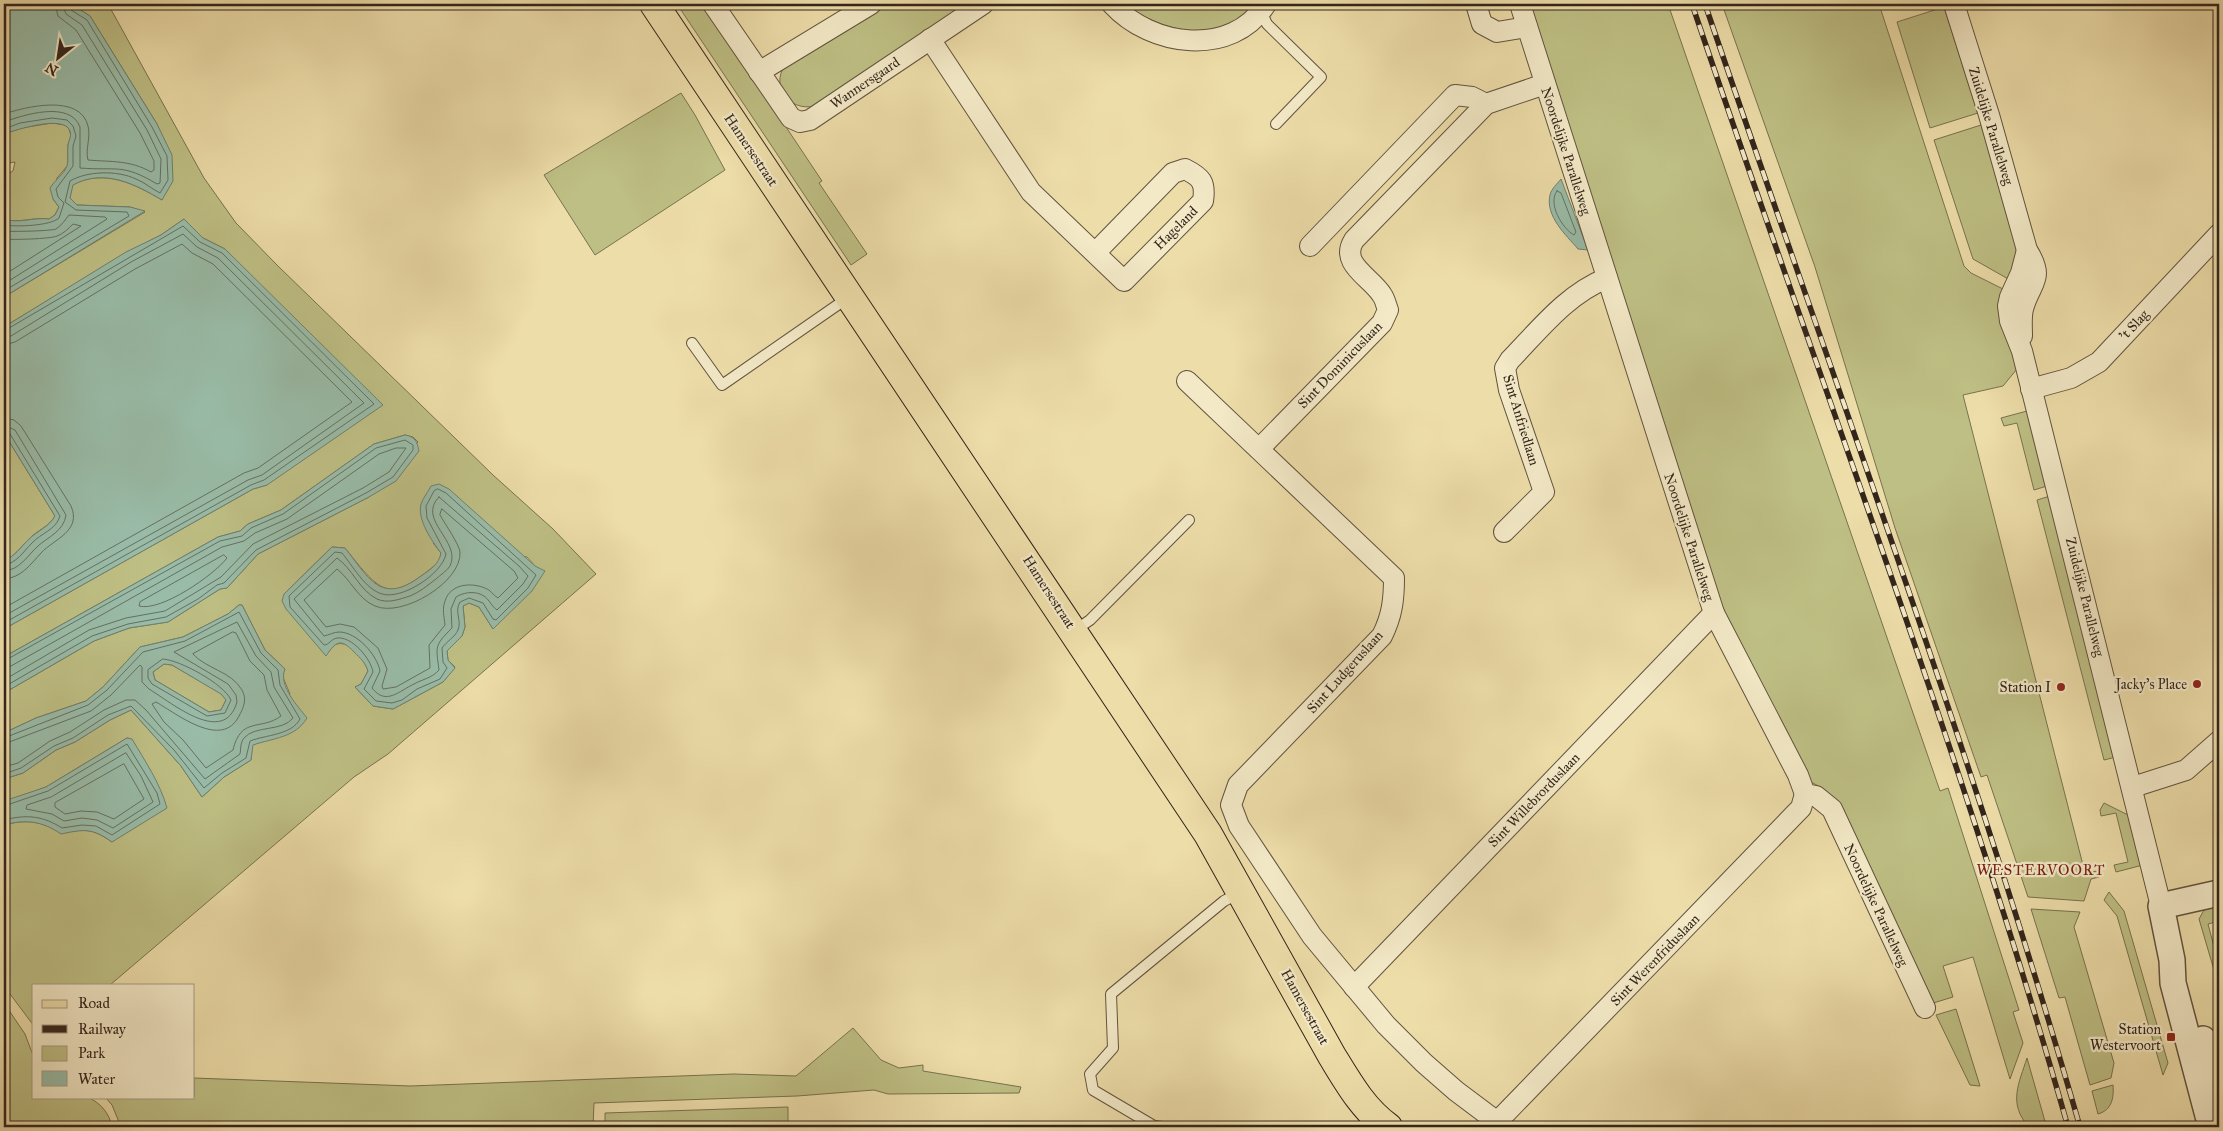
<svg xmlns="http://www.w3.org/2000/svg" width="2223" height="1131" viewBox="0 0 2223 1131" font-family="'IM FELL Great Primer',serif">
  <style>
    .green { fill: #bebf84; stroke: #787250; fill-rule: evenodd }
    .water { fill: #99bca8; stroke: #708070; fill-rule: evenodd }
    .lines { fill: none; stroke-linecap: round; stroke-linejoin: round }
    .shore { stroke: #667062; stroke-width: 1 }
    .service-casing { stroke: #62533f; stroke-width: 12 }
    .minor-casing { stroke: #62533f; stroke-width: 22 }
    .tertiary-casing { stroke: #62533f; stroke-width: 28 }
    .primary-casing { stroke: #33251c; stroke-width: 30 }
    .service { stroke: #f3e9c7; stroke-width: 10 }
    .minor { stroke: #f3e9c7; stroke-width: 20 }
    .tertiary { stroke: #f3e9c7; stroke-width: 25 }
    .primary { stroke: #eddda9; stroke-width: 28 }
    .rail-casing { stroke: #33251c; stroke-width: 5.5 }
    .rail { stroke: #f3e9c7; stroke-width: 4; stroke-dasharray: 11; stroke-linecap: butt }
    .poi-dot { fill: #8f2418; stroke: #f3e9c7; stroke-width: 2 }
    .labels { text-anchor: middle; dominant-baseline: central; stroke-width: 4.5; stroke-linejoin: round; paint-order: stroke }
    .street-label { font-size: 14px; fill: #33251c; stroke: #f3e9c7 }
    .poi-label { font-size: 14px; fill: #33251c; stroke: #f3e9c7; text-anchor: end }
    .neighbourhood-label { font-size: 15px; letter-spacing: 1px; fill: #7a1f14; stroke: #f3e9c7 }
  </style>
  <rect width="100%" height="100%" fill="#eddda9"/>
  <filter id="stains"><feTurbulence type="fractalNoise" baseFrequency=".004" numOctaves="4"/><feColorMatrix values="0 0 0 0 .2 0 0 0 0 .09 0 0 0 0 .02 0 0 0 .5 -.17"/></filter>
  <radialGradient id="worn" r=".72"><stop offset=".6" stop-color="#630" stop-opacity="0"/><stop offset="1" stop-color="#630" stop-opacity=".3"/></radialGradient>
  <g class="green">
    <path d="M71 4H108L204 178 236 223 278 266 493 475 553 529 596 574 388 754 354 777 110 985H34V1026L4 986V825C26 819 42 821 61 833 85 829 92 828 112 842L150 770 131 739 127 738 46 787 4 803V779L23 773 56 750 75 742 110 720 131 710 181 766 202 797 224 777 251 760 252 745 267 740 290 694 282 675 285 669 265 650 242 605H239L228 614 183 637 140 647 103 687 86 701 36 718 4 733V693L94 641 129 628 168 622 220 589 227 588 258 554 369 497 418 442 413 437 405 435 374 444 281 510 248 524 240 531 218 537 4 657V629L253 489 267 485 238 264 225 249 203 238 184 219 161 235 126 253 4 327V297L145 212 130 207 77 205 70 198 72 185C104 168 135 184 162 200L163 139 157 124 90 16ZM433 543 527 557 535 566 493 629 479 607 469 603 463 606 465 627 462 636 447 651 448 660 455 667 443 682 393 709 373 706 355 687 361 684 368 671C365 661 350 640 337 644 332 645 329 652 326 655L284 594 332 547 345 548C383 596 389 604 440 561L441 553Z"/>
    <path d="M677 4H704L822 181 819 183 867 254 851 265Z"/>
    <path d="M889 4H966L815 106C790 112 770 87 785 65Z"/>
    <path d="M1123 4H1258C1217 46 1166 33 1123 4Z"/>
    <path d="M1529 4H1668L1940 791 1948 788 2019 1010 2013 1012 2023 1043 2010 1079 1973 957 1943 966 1953 997 1930 1004 1833 799 1824 789 1811 782 1726 617 1717 596Z"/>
    <path d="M1722 4H1879L1964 266 1971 273 2007 291 2017 369 2003 386 1963 395 2085 873 2097 871 2099 877 2091 879 2084 901 2028 897 1987 775 1981 777 1895 528 1815 267Z"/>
    <path d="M1944 7 1978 113 1930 128 1897 22Z"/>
    <path d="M681 93 695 115 725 170 595 255 544 175Z"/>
    <path d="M52 123 65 125 69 129 71 136 68 145V165L57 178 53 199 59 207 55 215 49 219C34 217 20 223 5 220L4 176 13 171 15 162 4 164V134L21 128Z"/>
    <path d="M1981 125 2019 248 2010 280 1973 259 1934 140Z"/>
    <path d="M2027 411 2047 486 2034 490 2017 423 2004 426 2001 418Z"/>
    <path d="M4 433 55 516C49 527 37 530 28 540 20 548 15 556 4 561Z"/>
    <path d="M2050 496 2116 757 2104 760 2037 500Z"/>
    <path d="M164 664 172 665 222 694 226 700 221 710 209 712 155 680 153 672Z"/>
    <path d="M2104 803 2126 814 2130 813 2143 865 2116 872 2114 865 2128 862 2116 813 2101 816 2100 810Z"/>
    <path d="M2109 892 2124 911 2168 1063 2163 1075 2117 916 2104 900Z"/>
    <path d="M2219 906V921L2208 924 2219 966V987L2199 919 2204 910Z"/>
    <path d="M2031 909 2080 912 2074 927 2114 1063 2111 1078 2090 1085 2065 997 2059 998Z"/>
    <path d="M4 1003 25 1034 34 1058V1097H87C100 1102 110 1114 112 1127H4Z"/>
    <path d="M1956 1009 1980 1086H1979L1970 1085 1936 1015Z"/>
    <path d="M853 1028 881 1060 899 1068 923 1065V1071L1021 1087 1019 1093 888 1094 874 1090 797 1096 594 1103 593 1127H488L487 1122 121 1127 112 1105 105 1097H194V1078L410 1086 734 1074 796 1076Z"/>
    <path d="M2027 1058 2046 1125 2047 1127 2028 1126C2008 1103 2019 1083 2027 1058Z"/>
    <path d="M2113 1085C2114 1098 2112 1110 2098 1114L2092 1091Z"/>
    <path d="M788 1107V1127H605V1113Z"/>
  </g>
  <g class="water">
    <path d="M6 4H71L90 16 157 124 172 155 173 181 162 200C135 184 104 168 73 185L70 198 77 205 130 207 145 211 4 297V219C19 224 33 217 49 219L55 215 59 207 53 199 50 188C55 180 64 174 67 166 69 160 67 153 68 146 68 141 72 137 70 131 64 114 16 130 4 134V7Z"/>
    <path d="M1561 179 1588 250 1578 249C1566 235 1545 216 1550 195 1551 189 1558 183 1561 179Z"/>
    <path d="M184 219 203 238 225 249 383 405 267 485 253 489 4 629V561C15 556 20 548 28 540 37 531 49 527 55 516L4 433V327L126 252 161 235Z"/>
    <path d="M405 435C415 437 417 441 419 451L396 481 369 497 258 554 227 588 220 589 168 622 129 628 94 641 4 693V657L218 537 240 531 248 524 281 510 374 444Z"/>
    <path d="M439 484 449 489 535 566 545 571 532 591 493 629 479 607 469 603 463 606 465 627 462 636 447 651 448 660 455 668 443 682 393 709 373 706 355 687 361 684 368 671C365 662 361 659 354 652 341 638 336 641 326 656L286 609 282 601 284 594 332 547 345 548C369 578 381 606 421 576 430 570 439 564 441 553 432 541 417 520 421 504 423 498 428 492 431 486Z"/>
    <path d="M239 605H242L265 650 285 669C278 686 298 706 307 718 295 738 273 738 253 745L251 760 224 777 202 797 181 766 131 710 110 720 75 742 56 750 23 773 4 779V733L36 718 86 701 103 687 140 647 183 637 228 614ZM164 664 172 665 221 694 226 700 221 710 209 712 155 680 153 672Z"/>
    <path d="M127 738 132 739C145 761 160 783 167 808L112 842C92 828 85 829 61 834 42 821 26 819 4 825V803L7 800 46 787Z"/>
    <path d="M488 1122V1127H127L130 1125 243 1127Z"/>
  </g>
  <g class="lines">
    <g class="shore">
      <path d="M4 114C25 107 80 93 88 126 91 138 85 149 88 160 111 162 130 160 151 172L154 170V161L140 133 76 30 58 16 55 4"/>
      <path d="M4 122C23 115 70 100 80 127V168C117 171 122 163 157 184L160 183 161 159 147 130 82 25 66 14 62 4"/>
      <path d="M4 129 20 123 52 118 67 120 73 126 76 136 73 146V166L56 189 58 197 64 203 59 218C50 226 16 227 4 225"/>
      <path d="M1557 191 1561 193 1576 232 1574 235C1563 229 1547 204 1557 191Z"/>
      <path d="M4 231C10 232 51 231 56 229 62 225 65 220 69 215L105 217 107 219 4 284"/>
      <path d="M4 239C11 240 51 239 57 236 63 234 68 229 73 224L81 226 4 275"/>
      <path d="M4 291 129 216 127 212 76 210 65 202 70 181C87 171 117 170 136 179 144 182 152 189 160 193L168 180 167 156 152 127 87 20 71 10 69 4"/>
      <path d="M4 331 183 226 200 242 222 253 374 404 264 480 251 485 4 623"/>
      <path d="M4 337 11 336 131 262 183 234 197 247 218 258 364 403 262 475 248 480 4 616"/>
      <path d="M4 345 15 342 135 269 182 244 192 253 213 264 352 402 258 468 244 473 4 608"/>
      <path d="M4 418 14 420 21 426 71 506C82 531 54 539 41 553 30 565 21 578 4 579"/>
      <path d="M4 425 15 430 66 515C64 531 48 537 38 546 27 556 20 570 4 571"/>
      <path d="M4 431 10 434 60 516C56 530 41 533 32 543 23 552 17 563 4 565"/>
      <path d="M438 489 446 493 536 575 528 588 496 620 493 619 483 603 469 598 460 602C454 612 462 620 458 630 455 637 446 642 442 648L443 662 447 668 440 679 417 689 402 700 392 703 376 701 364 689 373 672C371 659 352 636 337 638 331 639 329 645 324 645L290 607 289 596 335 552 342 553C353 566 365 589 382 594 402 600 442 574 446 554L427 518 426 506 434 491Z"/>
      <path d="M439 497 519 566 528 576 523 584 497 610C493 607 492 605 489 601 481 590 466 591 456 597L451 609 452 628C434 646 436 646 439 670 432 678 423 679 414 684 399 691 386 706 372 688L380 671C377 655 357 632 339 632 334 632 329 635 324 636L294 599 337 558C353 569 359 590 377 599 388 604 400 599 410 596 420 592 428 585 436 579 440 575 447 571 450 566 462 541 416 520 439 497Z"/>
      <path d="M442 509 514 571 518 578 498 598C495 596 492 593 489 590 475 582 451 582 445 601 442 609 444 616 445 625L429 645 430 668 396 687 383 689 382 686 387 669 378 648 354 627 340 624 326 627 304 600 337 569C351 580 358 599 375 606 402 618 462 582 460 552 459 544 445 524 440 515Z"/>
      <path d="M224 555 227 558C214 575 161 612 139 606L140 602Z"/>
      <path d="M233 632 236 633 250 661 264 675 267 690 281 716C261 731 241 716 233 750L206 768 183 740 164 722 152 704 156 702C177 714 222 750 239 716 244 707 247 699 242 690 231 671 206 669 193 654Z"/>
      <path d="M163 659C180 660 224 684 231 700L225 713 207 716 152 684 148 678V670Z"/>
      <path d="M4 661 220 541 242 536 251 528 283 514 376 448 405 440 413 445V450L393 477 366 493 256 550 224 583 217 585 198 599 166 617 128 624 92 636 4 687"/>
      <path d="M4 667 11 666 222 547 244 541 255 533 287 519 379 454 396 448H406L389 472 363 488 253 544 221 577 165 611 126 618 89 630 4 680"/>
      <path d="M4 738 88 705 107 690 143 652 185 641 239 612 261 653 278 670 280 685 300 719C292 735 265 735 250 741L246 758 222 773 204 788 174 750 131 706 108 715 73 738 54 746 21 768 4 774"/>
      <path d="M4 744 91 711 111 695 140 665 142 667V682L149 689C172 703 224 747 237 702L236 695 228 684 174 652 237 622 256 656 271 672 274 687 293 718C282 732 255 725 244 738 240 743 241 749 240 754L205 779 146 710 135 700H126L104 710 70 732 50 741 18 763 4 767"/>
      <path d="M126 753 141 776 153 802 113 828 97 820 82 818 64 821 52 814 26 809 27 805 51 797Z"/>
      <path d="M124 764 144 799 114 819 97 812 81 811 65 814 55 807V803Z"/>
      <path d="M4 806 48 791 127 744 157 793 160 804 112 835 96 826 82 825 62 828C43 816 27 814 4 820"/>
      <path d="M414 1127H483"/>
    </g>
    <defs>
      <g id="service">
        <path d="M1261 11 1267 24 1321 77 1276 124"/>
        <path d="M692 343 722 385 849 297"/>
        <path d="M1074 631 1090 620 1189 520"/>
        <path d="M1162 1127 1154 1126 1093 1090 1090 1074 1113 1048 1111 994 1224 901 1239 893"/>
      </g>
      <g id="minor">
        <path d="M713 4 791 118 800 122 810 120 983 4"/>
        <path d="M1112 4C1151 47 1232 58 1266 4"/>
        <path d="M1476 4 1482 24 1497 32 1527 27"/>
        <path d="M1520 4 1714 613 1798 775 1805 794"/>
        <path d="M1954 4 1989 115 2027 250C2046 280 2030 282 2023 309 2021 317 2022 327 2022 336"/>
        <path d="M930 39 1031 192 1124 281 1203 201C1206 182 1201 177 1185 169L1173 173 1095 253"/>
        <path d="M759 72 871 4"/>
        <path d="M1310 246 1455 95 1472 97 1486 104"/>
        <path d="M2027 250 2021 273 2010 297 2008 306 2010 321 2022 351 2161 906"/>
        <path d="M1187 381 1394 578C1394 600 1392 616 1382 636L1238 785 1231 805 1239 826 1312 936 1386 1025 1424 1063 1456 1091 1504 1127"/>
        <path d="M2031 389 2071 378 2099 362 2219 234"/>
        <path d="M1259 449 1382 323 1388 310C1386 305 1385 299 1382 295 1371 277 1339 264 1354 240L1486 104 1545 84"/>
        <path d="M1504 532 1544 492 1509 390 1505 368 1510 360C1540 329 1567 294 1607 278"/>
        <path d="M2133 787 2186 770 2219 741"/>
        <path d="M1805 794 1816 796 1832 809 1925 1008"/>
        <path d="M1354 987 1714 613"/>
        <path d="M1497 1122 1796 813 1801 808 1805 794"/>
      </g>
      <g id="tertiary">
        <path d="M2203 1039 2219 1087"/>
        <path d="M2211 1127 2173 983 2172 960 2161 906 2219 893"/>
      </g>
      <path id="primary" d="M654 4 1208 834 1332 1056C1348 1082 1363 1109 1388 1127"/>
    </defs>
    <use href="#service" class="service-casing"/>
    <use href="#minor" class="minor-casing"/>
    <use href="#tertiary" class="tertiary-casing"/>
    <use href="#primary" class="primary-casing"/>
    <use href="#service" class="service"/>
    <use href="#minor" class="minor"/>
    <use href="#tertiary" class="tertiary"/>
    <use href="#primary" class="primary"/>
    <defs>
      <g id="rail">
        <path d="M1692 4C1818 378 1960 747 2068 1127"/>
        <path d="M1705 4C1832 377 1971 748 2080 1127"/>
      </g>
    </defs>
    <use href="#rail" class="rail-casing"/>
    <use href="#rail" class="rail"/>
  </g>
  <g class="poi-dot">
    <circle cx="2197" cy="684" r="5"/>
    <circle cx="2061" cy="687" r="5"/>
    <rect x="2166" y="1032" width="10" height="10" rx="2.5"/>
  </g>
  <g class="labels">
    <g class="street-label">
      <text transform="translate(865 83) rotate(-34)">Wannersgaard</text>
      <text transform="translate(1991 126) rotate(73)">Zuidelijke Parallelweg</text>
      <text transform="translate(751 150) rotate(56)">Hamersestraat</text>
      <text transform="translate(1566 151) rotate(72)">Noordelijke Parallelweg</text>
      <text transform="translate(1176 228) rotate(-45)">Hageland</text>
      <text transform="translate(2134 325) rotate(-47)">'t Slag</text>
      <text transform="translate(1340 365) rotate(-46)">Sint Dominicuslaan</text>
      <text transform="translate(1521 420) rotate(73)">Sint Anfriedlaan</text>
      <text transform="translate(1689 537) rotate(72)">Noordelijke Parallelweg</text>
      <text transform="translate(1049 592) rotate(57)">Hamersestraat</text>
      <text transform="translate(2085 597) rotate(76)">Zuidelijke Parallelweg</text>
      <text transform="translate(1345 672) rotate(-48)">Sint Ludgeruslaan</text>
      <text transform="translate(1534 800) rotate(-46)">Sint Willebrorduslaan</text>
      <text transform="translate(1876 905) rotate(65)">Noordelijke Parallelweg</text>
      <text transform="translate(1655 960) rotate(-46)">Sint Werenfriduslaan</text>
      <text transform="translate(1305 1007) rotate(61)">Hamersestraat</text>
    </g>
    <g class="poi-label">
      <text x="2187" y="684">Jacky's Place</text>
      <text x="2051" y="687">Station I</text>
      <text x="2161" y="1029">Station<tspan x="2161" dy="16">Westervoort</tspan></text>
    </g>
    <g class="neighbourhood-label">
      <text x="2041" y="870">WESTERVOORT</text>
    </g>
  </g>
  <rect width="2223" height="1131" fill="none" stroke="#eddda9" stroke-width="20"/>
  <rect x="5" y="5" width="2213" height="1121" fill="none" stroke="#33251c" stroke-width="2.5"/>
  <rect x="10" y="10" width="2203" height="1111" fill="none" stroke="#33251c"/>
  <rect x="32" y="984" width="162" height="115" fill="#f3e9c7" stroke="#a69b83"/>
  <rect x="42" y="1000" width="25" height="8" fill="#eddda9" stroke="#a69b83"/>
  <text x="78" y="1008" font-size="15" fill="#33251c">Road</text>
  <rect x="42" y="1025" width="25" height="8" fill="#33251c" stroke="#a69b83"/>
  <text x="78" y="1034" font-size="15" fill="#33251c">Railway</text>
  <rect x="42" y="1046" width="25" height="15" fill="#bebf84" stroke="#a69b83"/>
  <text x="78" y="1058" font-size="15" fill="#33251c">Park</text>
  <rect x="42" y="1071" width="25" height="15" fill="#99bca8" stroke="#a69b83"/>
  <text x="78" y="1084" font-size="15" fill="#33251c">Water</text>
  <g transform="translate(58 58) rotate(210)" stroke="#f3e9c7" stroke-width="4" paint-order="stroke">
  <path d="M0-4L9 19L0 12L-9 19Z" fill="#33251c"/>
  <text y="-8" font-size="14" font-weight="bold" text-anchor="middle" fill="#33251c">N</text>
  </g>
  <rect width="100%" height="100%" filter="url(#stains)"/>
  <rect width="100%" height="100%" fill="url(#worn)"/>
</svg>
